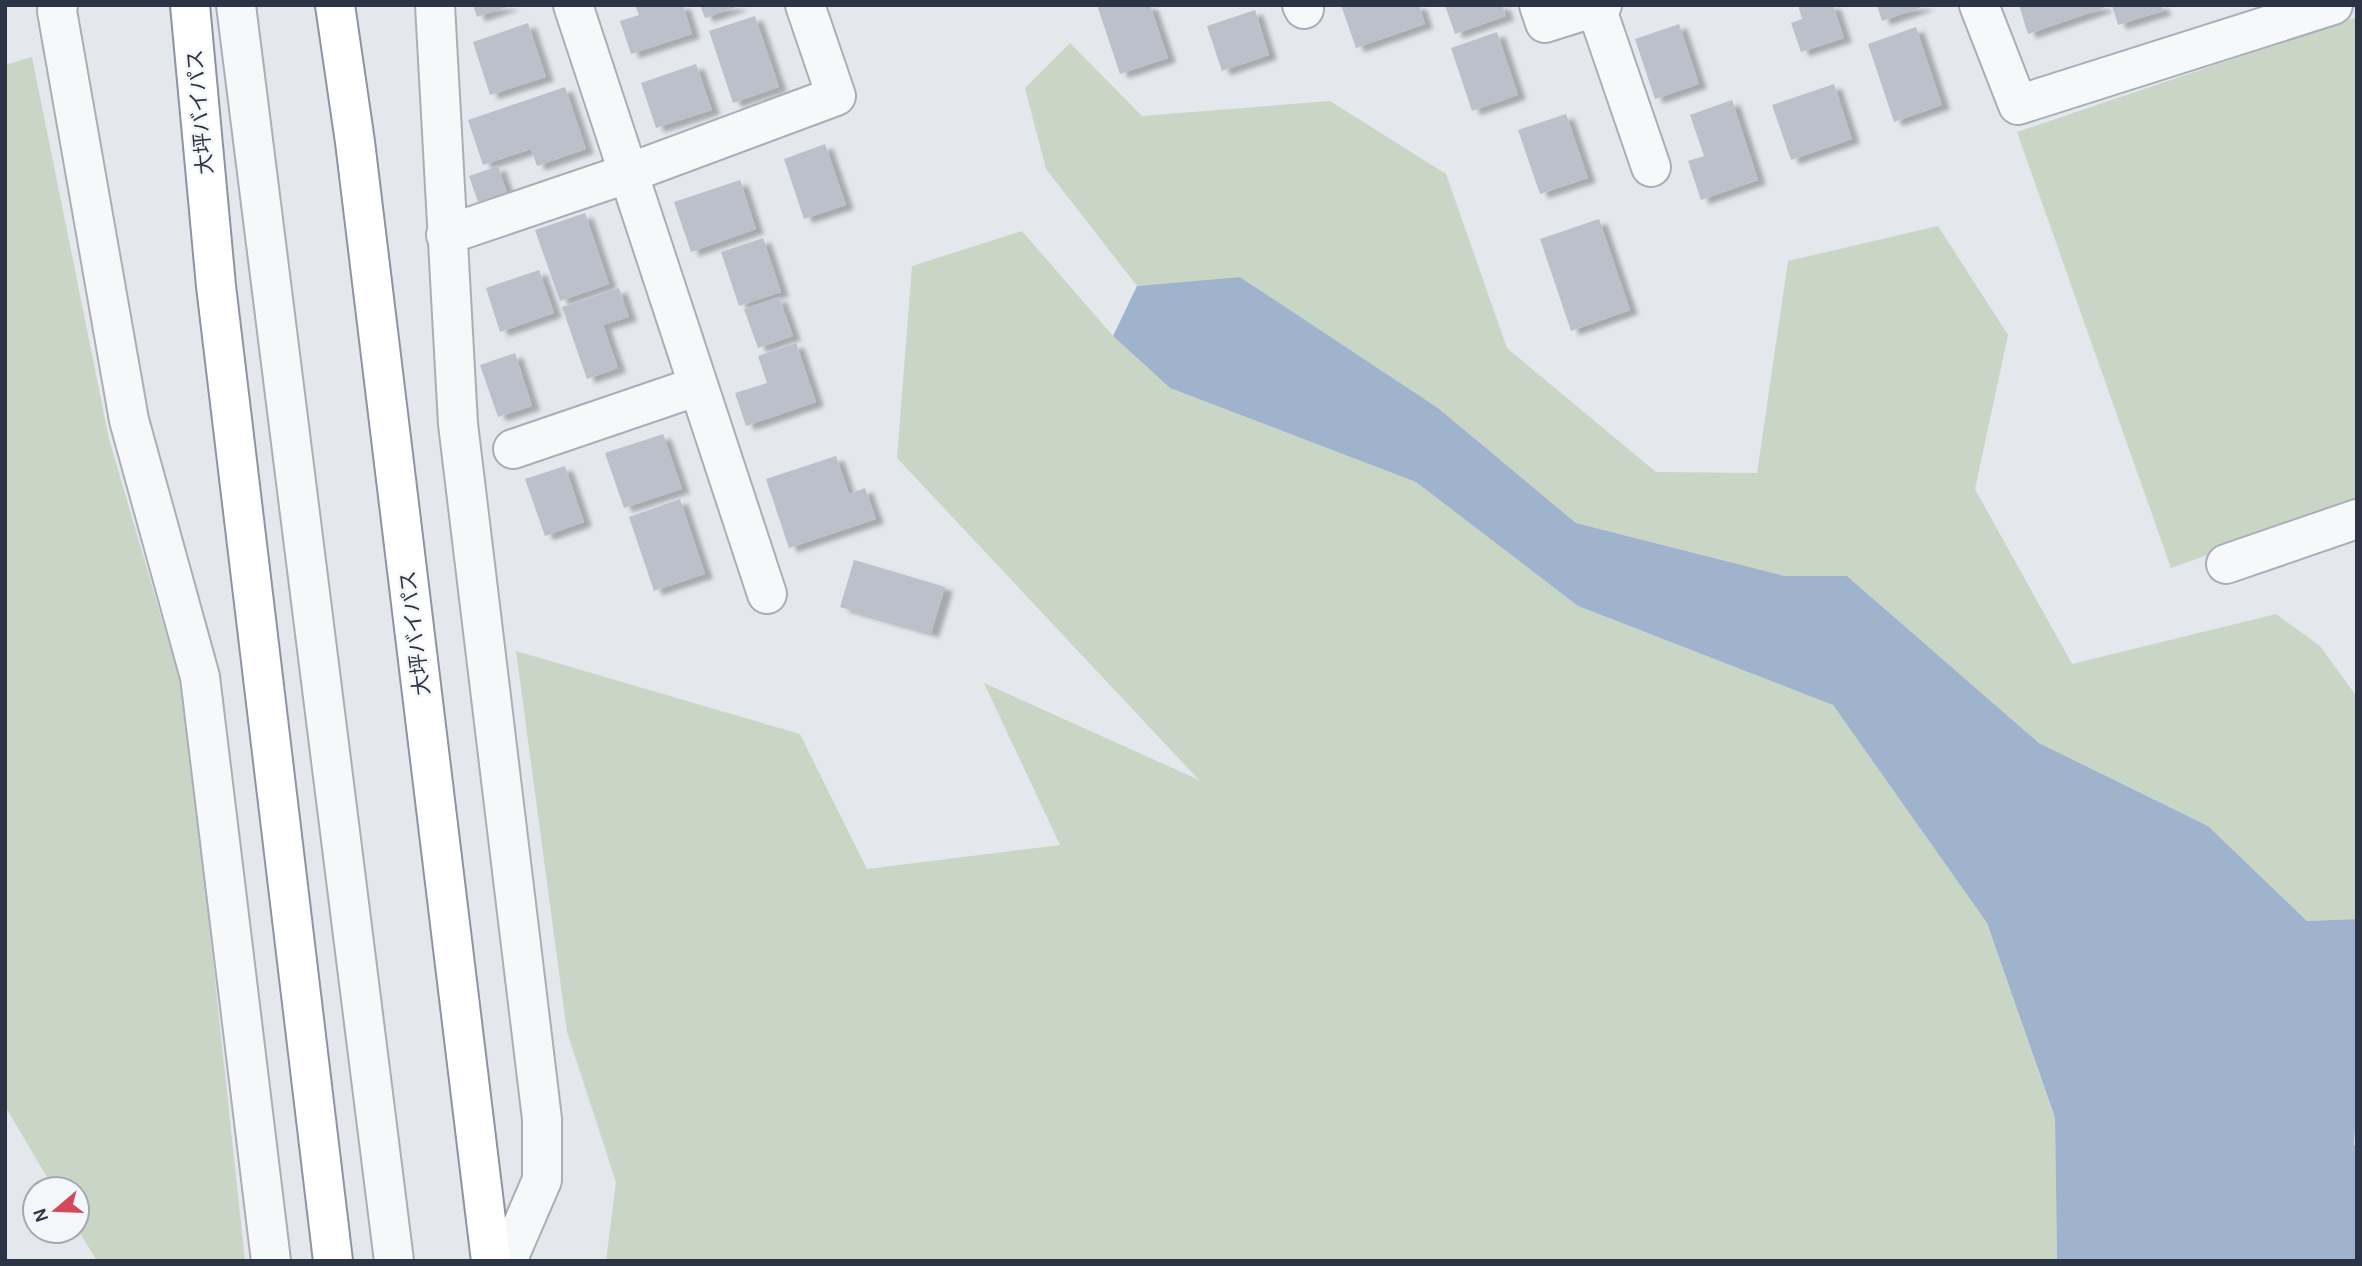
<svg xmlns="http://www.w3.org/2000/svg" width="2362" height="1266" viewBox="0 0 2362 1266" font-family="Karla,'Noto Sans JP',sans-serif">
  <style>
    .green { fill: #c9d6c5 }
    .water { fill: #9fb4cc }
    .building { fill: #bbc0ca; filter: url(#shadow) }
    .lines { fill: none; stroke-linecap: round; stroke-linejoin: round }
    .minor-casing { stroke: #a9aeb7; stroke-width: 42 }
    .highway-casing { stroke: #8b94a3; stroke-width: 42 }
    .minor { stroke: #f7f8fa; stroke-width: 38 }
    .highway { stroke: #fff; stroke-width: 38 }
    .labels { text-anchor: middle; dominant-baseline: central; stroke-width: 5; stroke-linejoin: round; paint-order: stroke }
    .street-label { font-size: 21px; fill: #2b3445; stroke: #f4f6f9 }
  </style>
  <defs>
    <filter id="shadow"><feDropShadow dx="8" dy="4.5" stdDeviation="2" flood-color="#0004"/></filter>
  </defs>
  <rect width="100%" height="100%" fill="#e4e7ec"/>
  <g class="green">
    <path d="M2357 17V503L2171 568 2017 132Z"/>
    <path d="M1070 43 1142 116 1330 101 1446 174 1507 348 1656 472 1757 473 1788 261 1938 226 2008 335 1975 489 2072 664 2276 614 2320 646 2357 697V919L2307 921 2208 826 2039 743 1847 576H1785L1576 523 1438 408 1240 277 1137 286 1046 169 1025 88Z"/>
    <path d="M32 57 109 439 185 698 245 1261H97L77 1228V1189H54L5 1106V65Z"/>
    <path d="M1022 231 1113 336 1170 388 1416 482 1578 606 1833 705 1987 923 2055 1119 2057 1261H606L616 1182 567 1032 516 651 800 734 867 869 1060 845 984 683 1199 780 897 458 912 266Z"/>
  </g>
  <path class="water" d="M1240 277 1438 408 1576 523 1785 576H1847L2039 743 2208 826 2307 921 2357 919V1098L2354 1145 2357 1147V1261H2057L2055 1118 1987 923 1833 705 1578 606 1416 482 1170 388 1113 336 1137 286Z"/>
  <g class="building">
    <path d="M473 5H510V6L477 17Z"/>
    <path d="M635 5H683L692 34 631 54 620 21 639 15Z"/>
    <path d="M700 5H739V6L705 18Z"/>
    <path d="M1097 5H1150L1168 58 1120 74Z"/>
    <path d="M1341 5H1419L1425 24 1356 48Z"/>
    <path d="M1445 5H1502L1506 16 1455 34Z"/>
    <path d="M1798 5H1833L1844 38 1801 52 1791 23 1802 19Z"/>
    <path d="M1877 5H1925V6L1882 21Z"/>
    <path d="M2019 5H2103L2104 8 2028 34Z"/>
    <path d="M2112 5H2161L2163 11 2118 25Z"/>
    <path d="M1255 10 1269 55 1222 71 1207 26Z"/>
    <path d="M755 16 779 87 733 103 709 31Z"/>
    <path d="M528 23 546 77 490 95 473 42Z"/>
    <path d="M1679 24 1699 84 1655 99 1635 39Z"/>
    <path d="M1916 27 1942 105 1894 122 1868 44Z"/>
    <path d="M1497 32 1518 95 1472 111 1451 48Z"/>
    <path d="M696 64 712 110 656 128 641 83Z"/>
    <path d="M1834 84 1852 139 1791 160 1772 105Z"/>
    <path d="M565 87 586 149 537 166 531 149 483 165 468 120Z"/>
    <path d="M1732 100 1758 180 1701 200 1688 161 1704 156 1690 115Z"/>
    <path d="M1566 114 1588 178 1540 194 1518 130Z"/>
    <path d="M825 144 846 205 804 219 784 159Z"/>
    <path d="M498 166 507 193 478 202 469 176Z"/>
    <path d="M740 180 756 229 691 252 674 202Z"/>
    <path d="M585 213 609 284 560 301 535 230Z"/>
    <path d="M1599 219 1630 310 1571 331 1540 239Z"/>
    <path d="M763 238 781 292 739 306 721 252Z"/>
    <path d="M539 270 554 313 500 332 486 288Z"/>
    <path d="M619 288 629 317 603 325 618 368 587 379 562 307Z"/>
    <path d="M779 297 793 336 758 348 744 309Z"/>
    <path d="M796 343 816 402 746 426 735 393 767 383 758 356Z"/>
    <path d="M515 353 532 406 498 417 480 365Z"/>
    <path d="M663 434 682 489 624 508 605 453Z"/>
    <path d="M836 456 849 494 865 488 876 519 789 548 766 479Z"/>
    <path d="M565 466 584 522 545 536 525 479Z"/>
    <path d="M680 499 705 574 654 591 629 517Z"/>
    <path d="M854 560 945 587 931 633 840 607Z"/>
  </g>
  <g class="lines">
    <defs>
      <g id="minor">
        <path d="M58 5 57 11 129 420 200 677 271 1261"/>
        <path d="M236 5 394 1261"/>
        <path d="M435 5 458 424 542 1119V1180L507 1261"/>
        <path d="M573 5 767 594"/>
        <path d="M1302 5 1304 9"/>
        <path d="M1539 5 1545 23 1602 5"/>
        <path d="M1979 5 2018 105 2333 5"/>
        <path d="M1596 7 1651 167"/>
        <path d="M446 235 629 173 836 96 805 5"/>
        <path d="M513 449 698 386"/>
        <path d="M2226 564 2357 519"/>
      </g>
      <g id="highway">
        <path d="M190 5 216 286 333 1261"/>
        <path d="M335 5 355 142 491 1261"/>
      </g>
    </defs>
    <use href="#minor" class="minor-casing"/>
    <use href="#highway" class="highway-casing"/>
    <use href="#minor" class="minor"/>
    <use href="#highway" class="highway"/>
  </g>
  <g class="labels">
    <g class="street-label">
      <text transform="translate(200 112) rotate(-95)">大坪バイパス</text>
      <text transform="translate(415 633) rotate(-97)">大坪バイパス</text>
    </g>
  </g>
  <rect width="2362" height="1266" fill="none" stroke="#2b3445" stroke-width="14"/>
  <g transform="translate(56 1210) rotate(251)"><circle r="33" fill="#f4f6f9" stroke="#a4a8b1" stroke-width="2"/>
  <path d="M0-5L12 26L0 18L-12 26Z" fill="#d1495b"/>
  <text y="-10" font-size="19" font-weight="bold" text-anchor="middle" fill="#2b3445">N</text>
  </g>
</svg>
